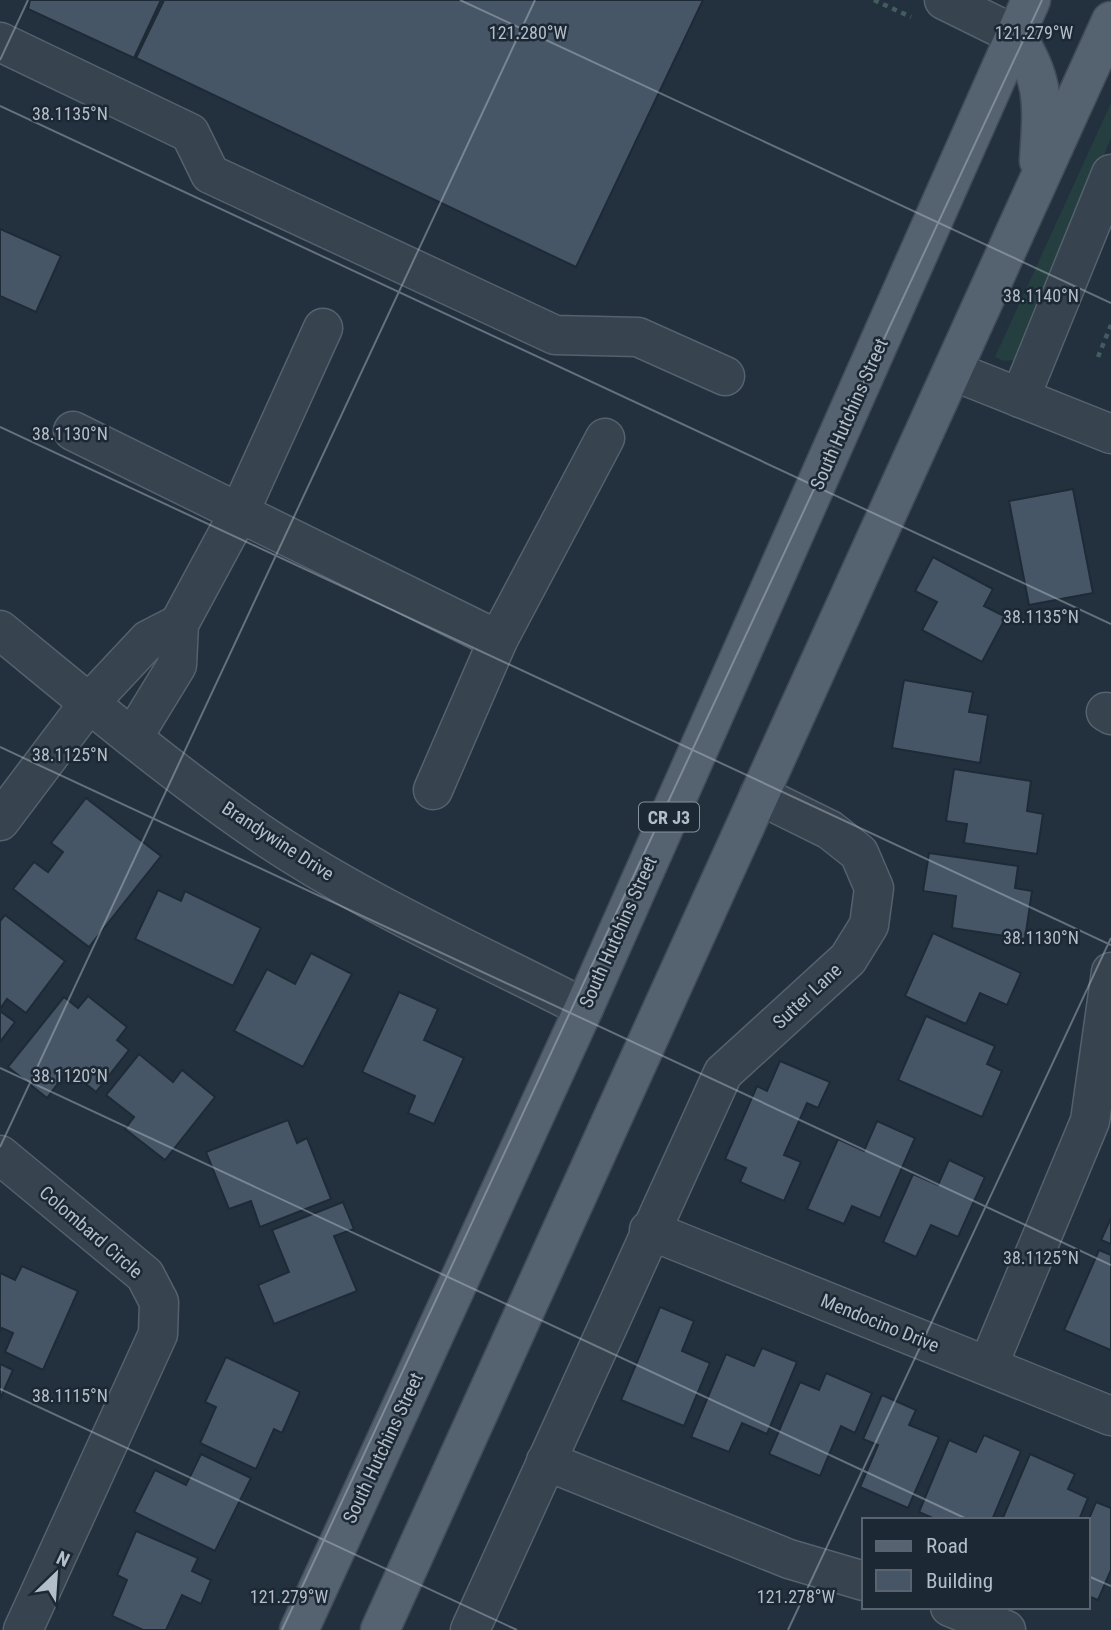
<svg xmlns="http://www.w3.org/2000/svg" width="1111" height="1630" viewBox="0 0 1111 1630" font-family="'Roboto Condensed',sans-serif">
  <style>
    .green { fill: #253f40 }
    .building { fill: #475666; stroke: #1e2a36; stroke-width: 2 }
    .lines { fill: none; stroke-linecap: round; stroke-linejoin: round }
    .minor-casing { stroke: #55616d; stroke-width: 41 }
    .major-casing { stroke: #414c58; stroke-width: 41 }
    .path { stroke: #435c5d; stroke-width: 4.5; stroke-dasharray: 5 5; stroke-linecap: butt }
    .minor { stroke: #37434f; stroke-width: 38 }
    .major { stroke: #55626f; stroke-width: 38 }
    .ticks { fill: none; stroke: #b4beca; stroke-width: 2; stroke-opacity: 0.45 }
    .labels { text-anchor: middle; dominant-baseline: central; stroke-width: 5; stroke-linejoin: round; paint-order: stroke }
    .shield { fill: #1c2834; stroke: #86919d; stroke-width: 2 }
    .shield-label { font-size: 18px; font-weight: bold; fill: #b4beca }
    .street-label { font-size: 19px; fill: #b4beca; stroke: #1c2834 }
    .ticks-label { font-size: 18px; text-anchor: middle; fill: #b4beca; stroke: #1c2834; stroke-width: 5; stroke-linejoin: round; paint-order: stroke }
  </style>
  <rect width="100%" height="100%" fill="#23313f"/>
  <path class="green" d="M1111 103V138L1022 352 1015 360 1004 361 995 357Z"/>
  <g class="building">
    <path d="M30 0H161L134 58 28 9Z"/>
    <path d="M164 0H703L576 267 136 58Z"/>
    <path d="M0 229 61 256 36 312 0 296Z"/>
    <path d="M1073 489 1093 593 1029 605 1009 501Z"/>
    <path d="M933 557 993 589 984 606 1006 617 982 662 922 630 937 602 915 591Z"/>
    <path d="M904 680 973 692 969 712 988 715 980 763 892 748Z"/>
    <path d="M954 769 1031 781 1027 811 1043 814 1037 854 964 843 967 824 946 821Z"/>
    <path d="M86 798 161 856 89 947 13 889 34 862 48 872 63 852 51 843Z"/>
    <path d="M929 853 1018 866 1015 888 1032 891 1025 939 952 928 956 896 923 891Z"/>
    <path d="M158 890 181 901 185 891 261 928 233 986 135 939Z"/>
    <path d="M5 915 65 961 26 1013 7 999 0 1009V921Z"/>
    <path d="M933 933 1021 973 1007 1005 980 993 966 1024 905 996Z"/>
    <path d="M311 953 352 974 303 1067 234 1031 267 969 295 984Z"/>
    <path d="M399 992 438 1009 424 1040 464 1058 434 1124 408 1113 415 1096 362 1072Z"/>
    <path d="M88 996 127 1027 117 1040 129 1050 96 1092 68 1070 47 1098 8 1067 64 997 78 1008Z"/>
    <path d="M0 1011 15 1022 0 1042Z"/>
    <path d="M926 1016 995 1046 987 1064 1002 1071 982 1117 898 1080Z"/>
    <path d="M139 1054 173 1082 182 1070 215 1097 165 1160 125 1129 134 1117 106 1095Z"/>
    <path d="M780 1061 830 1082 818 1108 807 1103 784 1155 801 1162 784 1201 740 1182 746 1168 725 1159 757 1086 767 1091Z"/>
    <path d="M288 1120 297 1143 307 1138 331 1199 260 1227 251 1201 229 1209 206 1152Z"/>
    <path d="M877 1121 915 1138 880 1218 852 1206 844 1224 807 1209 838 1139 864 1151Z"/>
    <path d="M949 1160 985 1177 958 1237 931 1225 916 1257 883 1242 913 1174 938 1185Z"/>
    <path d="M343 1202 354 1229 334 1236 357 1291 274 1324 258 1285 289 1272 272 1230Z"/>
    <path d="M1111 1218V1244L1101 1240Z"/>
    <path d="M1099 1250 1111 1255V1350L1064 1330Z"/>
    <path d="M22 1266 78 1291 43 1370 5 1352 13 1333 2 1328 0 1332V1273L15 1280Z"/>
    <path d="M660 1307 694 1321 682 1351 710 1363 684 1426 621 1400Z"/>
    <path d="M762 1348 797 1362 767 1434 742 1423 729 1452 691 1437 726 1354 754 1366Z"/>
    <path d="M226 1357 300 1392 282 1433 274 1429 256 1469 200 1443 216 1407 205 1402Z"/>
    <path d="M0 1364 13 1370 0 1399Z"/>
    <path d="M826 1373 872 1393 855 1433 841 1426 820 1476 769 1454 800 1382 819 1390Z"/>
    <path d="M882 1395 916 1410 909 1425 939 1437 908 1508 860 1487 878 1445 863 1439Z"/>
    <path d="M984 1435 1021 1451 992 1520H937L919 1512 949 1440 976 1452Z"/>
    <path d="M201 1454 251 1478 215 1551 134 1512 155 1470 186 1485Z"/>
    <path d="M1030 1454 1075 1474 1068 1489 1088 1498 1079 1520H1002Z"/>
    <path d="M1096 1502 1111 1508V1570L1098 1600 1088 1596V1521Z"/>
    <path d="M136 1531 198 1558 192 1571 211 1580 201 1604 182 1595 166 1630H143L112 1616 127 1580 117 1575Z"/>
  </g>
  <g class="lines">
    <defs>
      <g id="minor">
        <path d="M944 0 1015 35"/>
        <path d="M0 42 190 133 210 174 555 335 638 337 725 376"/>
        <path d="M953 371 1111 434"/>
        <path d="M1020 398 1111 174"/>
        <path d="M73 431 498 640"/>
        <path d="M0 630C83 698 166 768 254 829 357 900 473 951 584 1008"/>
        <path d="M1106 712 1111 715"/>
        <path d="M133 737 177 665 179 624 240 511 323 328"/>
        <path d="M433 790 498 640 605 438"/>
        <path d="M0 821 89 703 148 640 179 624"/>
        <path d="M0 1155 145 1275 159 1302 158 1334 23 1630"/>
        <path d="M649 1230 1111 1416"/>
        <path d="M988 1366 1090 1121 1111 972"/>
        <path d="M546 1461 789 1559 864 1581"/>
        <path d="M950 1607 1006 1630"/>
        <path d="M470 1630 723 1073 848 959 869 925 874 888 859 853 830 830 759 795"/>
      </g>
      <g id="major">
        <path d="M1015 35C1047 81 1042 108 1039 161"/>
        <path d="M299 1630 584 1008 1031 0"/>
        <path d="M380 1630 1111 21"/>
      </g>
    </defs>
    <use href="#minor" class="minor-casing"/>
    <use href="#major" class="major-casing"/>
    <g class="path">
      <path d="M874 0 911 17"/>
      <path d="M1098 357 1111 325"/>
    </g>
    <use href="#minor" class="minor"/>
    <use href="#major" class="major"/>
  </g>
  <path class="ticks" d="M460 0 1111 303M0 60 28 0M0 106 1111 624M0 427 1111 945M0 747 1111 1265M0 1068 969 1520M0 1147 535 0M0 1389 517 1630M1088 1576 1111 1586M282 1630 1042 0M788 1630 1111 938"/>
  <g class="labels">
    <rect class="shield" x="639" y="802.5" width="60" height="29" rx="5"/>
    <g class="shield-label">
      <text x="669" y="817">CR J3</text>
    </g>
    <g class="street-label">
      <text transform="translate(849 414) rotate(-66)">South Hutchins Street</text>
      <text transform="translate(278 841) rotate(33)">Brandywine Drive</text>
      <text transform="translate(618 932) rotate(-66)">South Hutchins Street</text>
      <text transform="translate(807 996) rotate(-43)">Sutter Lane</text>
      <text transform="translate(91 1232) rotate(41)">Colombard Circle</text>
      <text transform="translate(880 1323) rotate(22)">Mendocino Drive</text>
      <text transform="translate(383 1448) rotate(-65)">South Hutchins Street</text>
    </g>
  </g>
  <g class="ticks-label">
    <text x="528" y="39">121.280°W</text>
    <text x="1034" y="39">121.279°W</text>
    <text x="70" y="120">38.1135°N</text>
    <text x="1041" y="302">38.1140°N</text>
    <text x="70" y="440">38.1130°N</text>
    <text x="1041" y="623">38.1135°N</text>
    <text x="70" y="761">38.1125°N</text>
    <text x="1041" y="944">38.1130°N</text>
    <text x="70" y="1082">38.1120°N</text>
    <text x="1041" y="1264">38.1125°N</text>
    <text x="70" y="1402">38.1115°N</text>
    <text x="289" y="1603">121.279°W</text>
    <text x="796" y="1603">121.278°W</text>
  </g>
  <rect x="862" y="1518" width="228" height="91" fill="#1c2834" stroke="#596470" stroke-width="2"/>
  <rect x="876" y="1541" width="35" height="10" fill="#55626f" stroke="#596470" stroke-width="2"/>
  <text x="926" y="1553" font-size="21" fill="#b4beca">Road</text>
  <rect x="876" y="1570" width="35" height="21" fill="#475666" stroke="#596470" stroke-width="2"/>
  <text x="926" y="1588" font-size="21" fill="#b4beca">Building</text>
  <g transform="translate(56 1574) rotate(25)" stroke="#1c2834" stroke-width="5" paint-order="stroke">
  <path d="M0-5L12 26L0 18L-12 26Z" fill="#b4beca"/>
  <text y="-10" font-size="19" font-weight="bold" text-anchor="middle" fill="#b4beca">N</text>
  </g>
</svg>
